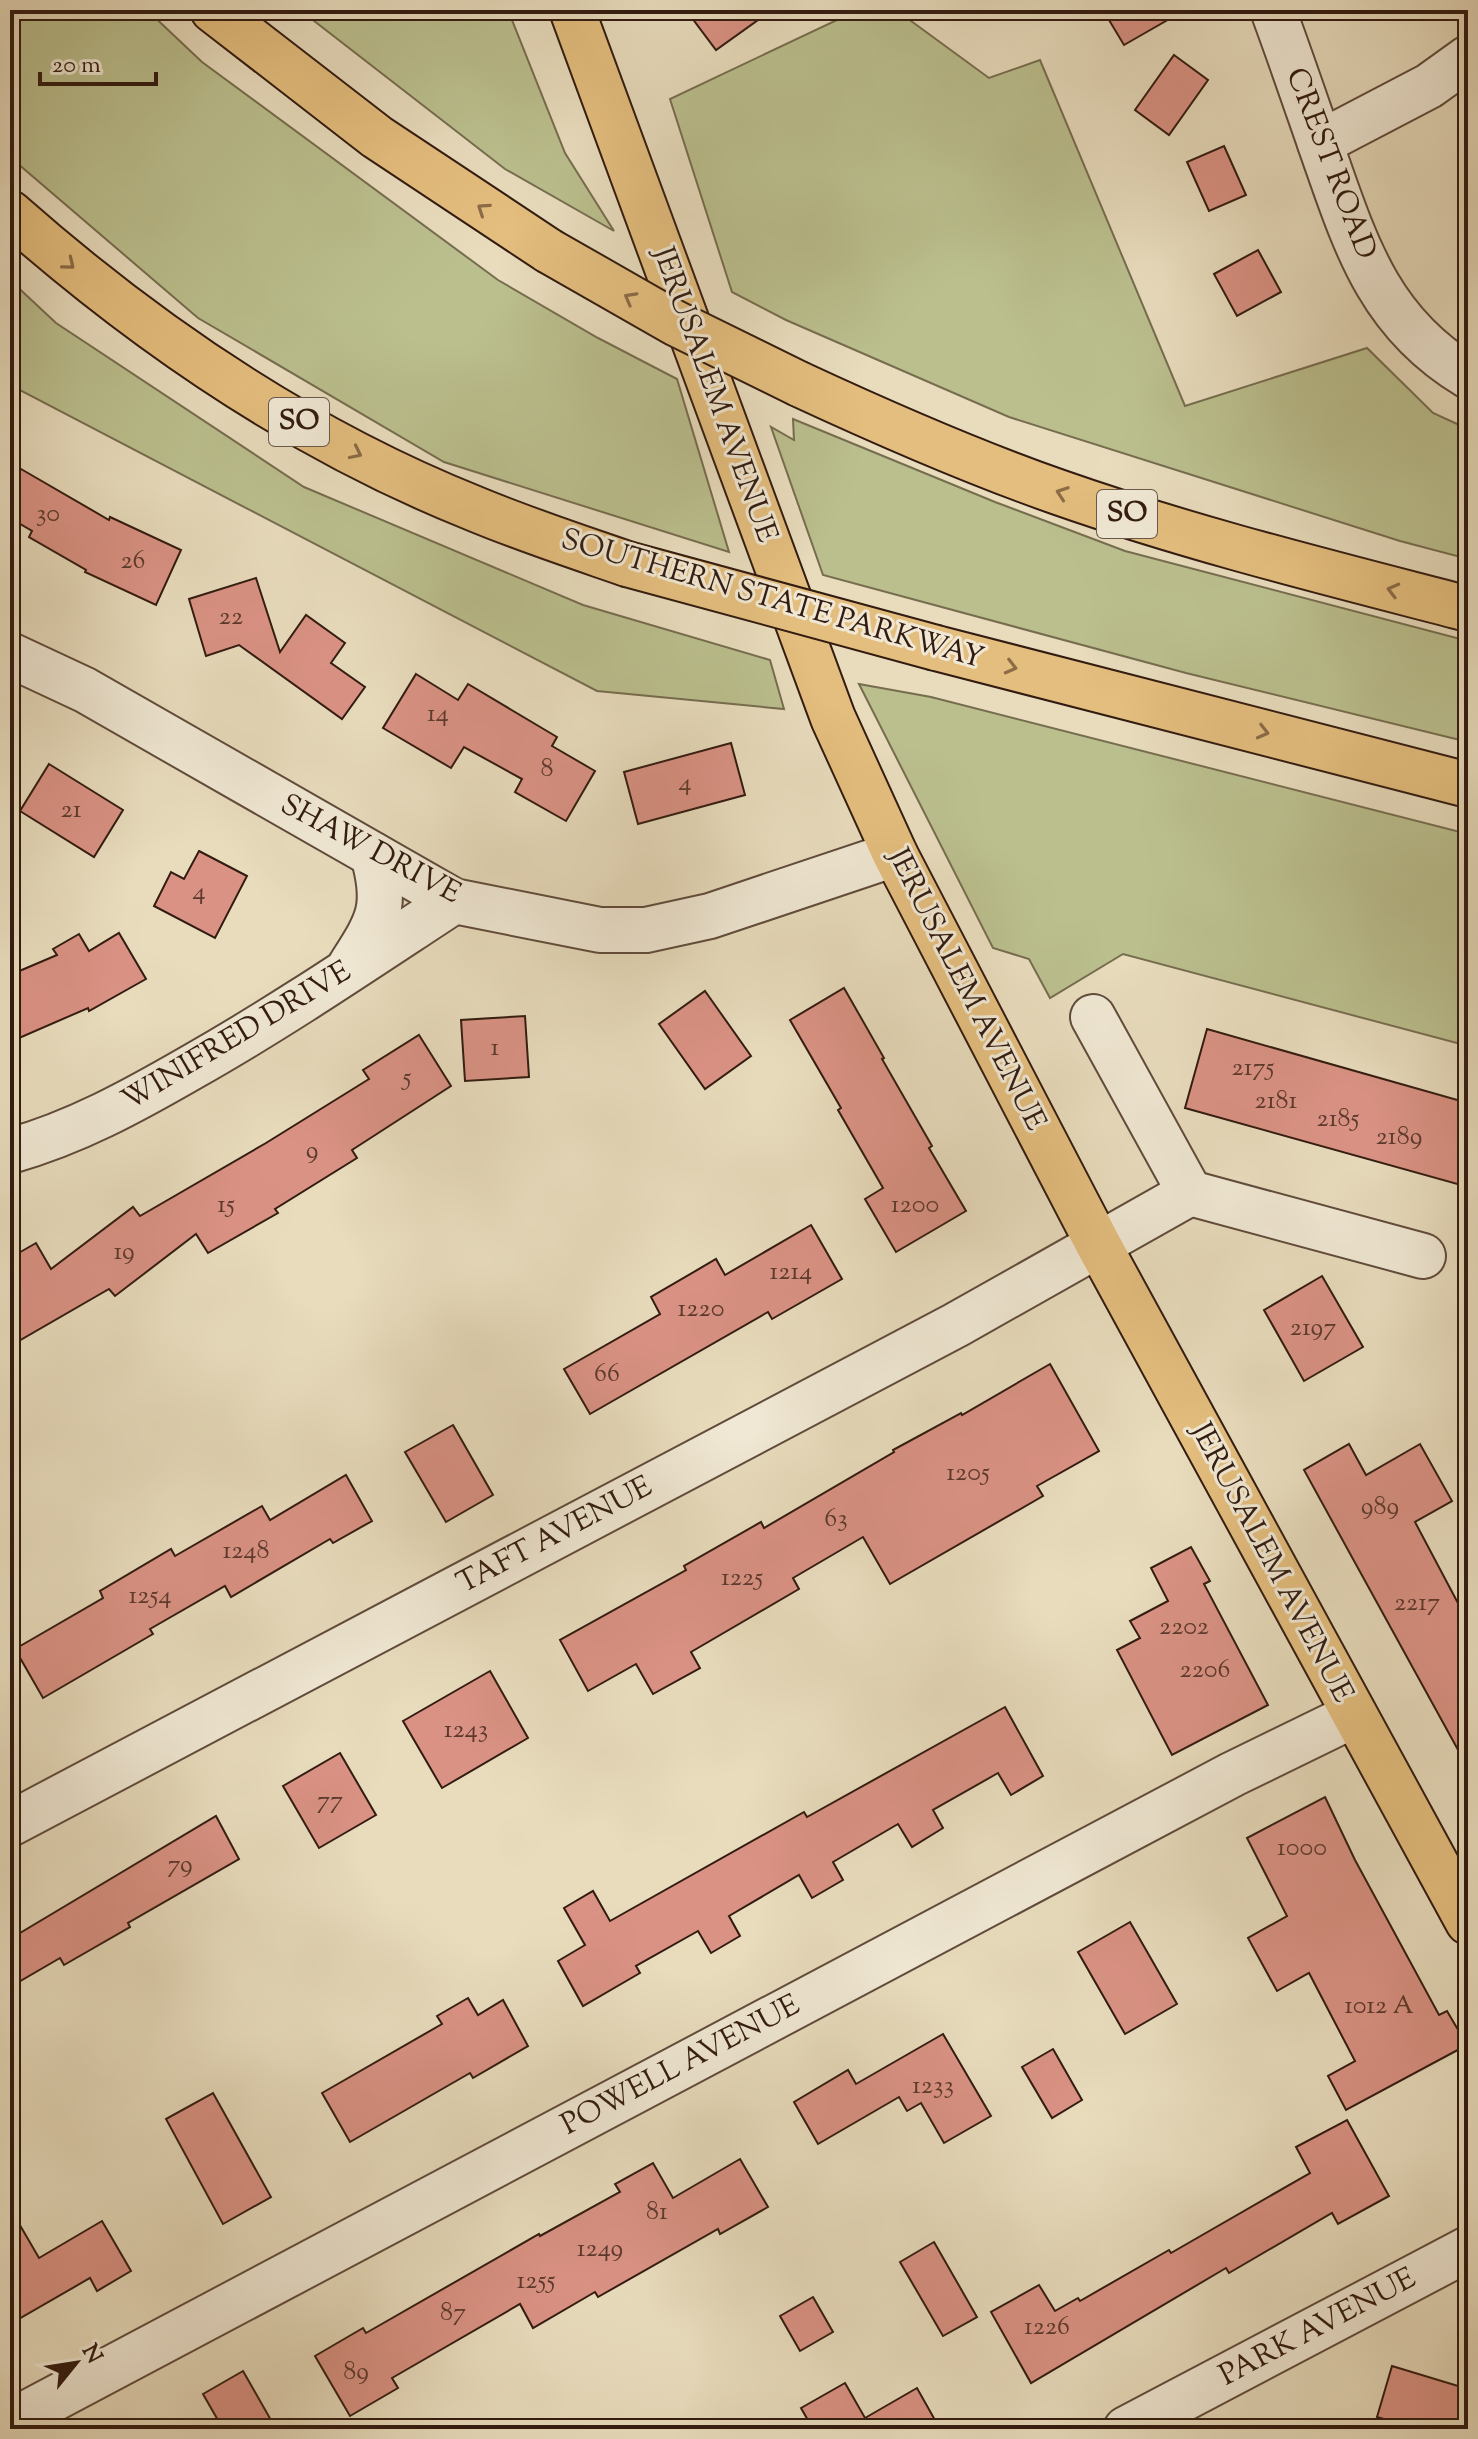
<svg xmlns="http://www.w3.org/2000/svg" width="1478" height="2439" viewBox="0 0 1478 2439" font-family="'Sorts Mill Goudy',serif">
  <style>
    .green { fill: #bbbf8e; stroke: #766d4f; stroke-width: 2 }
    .building { fill: #da9284; stroke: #321b10; stroke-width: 2 }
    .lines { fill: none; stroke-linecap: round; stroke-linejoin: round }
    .minor-casing { stroke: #604b3b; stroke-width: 48 }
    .major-casing { stroke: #321b10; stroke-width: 48 }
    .highway-casing { stroke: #321b10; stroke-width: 48 }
    .minor { stroke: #f0e8d4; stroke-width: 44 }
    .major { stroke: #e4be7e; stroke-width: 44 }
    .highway { stroke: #e4be7e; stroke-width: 44 }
    .highway-bridge-casing { stroke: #321b10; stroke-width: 48; stroke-linecap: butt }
    .highway-bridge { stroke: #e4be7e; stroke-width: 44 }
    .oneway { stroke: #8b6c47 }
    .labels { text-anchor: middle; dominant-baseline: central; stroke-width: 6; stroke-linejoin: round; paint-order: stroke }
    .number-label { font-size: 26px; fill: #5c392d }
    .shield { fill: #f0e8d4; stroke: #6b584b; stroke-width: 2 }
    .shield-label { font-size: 28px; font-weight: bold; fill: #321b10 }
    .street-label { font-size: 30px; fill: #321b10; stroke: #f0e8d4 }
  </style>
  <rect width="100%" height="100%" fill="#e8dcbd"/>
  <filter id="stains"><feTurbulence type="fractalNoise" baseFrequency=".0025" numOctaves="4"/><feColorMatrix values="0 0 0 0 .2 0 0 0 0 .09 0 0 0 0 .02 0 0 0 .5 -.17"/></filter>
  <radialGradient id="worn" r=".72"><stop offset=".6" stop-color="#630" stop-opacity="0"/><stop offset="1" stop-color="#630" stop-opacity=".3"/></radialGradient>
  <g class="green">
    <path d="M10 10H147L202 62 498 280 598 338 677 379 729 552 444 462 198 318 10 157Z"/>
    <path d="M300 10H508L565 153 614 231 505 169Z"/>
    <path d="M858 10H896L989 78 1040 60 1185 406 1367 348 1433 413 1468 429V559L1400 541 1009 417 786 320 732 292 670 99Z"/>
    <path d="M10 280 56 323 304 487 583 605 770 660 784 709 597 691 10 385Z"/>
    <path d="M793 419 995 502 1125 551 1468 641V742L1186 673 823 575 771 427 794 440Z"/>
    <path d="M859 684 931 697 1468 834V1046L1123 954 1050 998 1029 959 993 948Z"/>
  </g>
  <g class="building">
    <path d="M686 10H772L716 50Z"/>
    <path d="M1103 10H1185L1124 45Z"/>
    <path d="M1174 55 1208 80 1169 135 1135 110Z"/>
    <path d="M1224 146 1246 195 1209 211 1187 162Z"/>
    <path d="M1258 250 1281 292 1237 316 1214 274Z"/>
    <path d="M21 469 109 520 110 517 181 550 156 605 85 572 86 570 29 537 32 531 10 518V487Z"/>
    <path d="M256 578 280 652 306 615 345 643 331 663 365 687 342 719 239 645 206 656 189 599Z"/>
    <path d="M416 674 458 700 468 684 557 737 552 746 595 771 566 821 515 792 522 779 464 747 451 768 383 728Z"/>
    <path d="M731 743 745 795 638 824 624 772Z"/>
    <path d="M49 764 123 810 94 857 20 811Z"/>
    <path d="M199 851 247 876 215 938 154 906 171 872 184 879Z"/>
    <path d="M119 933 146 979 89 1011 88 1008 10 1042V975L57 955 53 949 79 934 89 951Z"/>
    <path d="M844 988 884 1058 882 1059 932 1146 929 1148 966 1211 896 1252 865 1199 883 1188 838 1110 841 1108 790 1020Z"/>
    <path d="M705 991 751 1056 705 1089 659 1024Z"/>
    <path d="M525 1016 529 1077 465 1081 461 1020Z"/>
    <path d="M1207 1029 1468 1103V1187L1185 1108Z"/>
    <path d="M419 1035 451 1086 352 1150 357 1158 275 1209 278 1213 208 1253 196 1234 115 1296 109 1289 10 1346V1258L36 1243 51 1269 133 1207 140 1216 266 1143 369 1079 363 1070Z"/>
    <path d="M811 1225 842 1279 772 1319 768 1312 590 1414 564 1369 660 1314 651 1297 716 1259 725 1275Z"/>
    <path d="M1322 1276 1363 1347 1304 1381 1264 1310Z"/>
    <path d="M1050 1364 1099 1451 1037 1486 1043 1496 890 1584 863 1537 793 1578 799 1589 691 1652 700 1668 653 1694 636 1664 588 1691 560 1640 686 1570 684 1566 761 1522 764 1528 894 1452 893 1450 961 1413 962 1415Z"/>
    <path d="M453 1425 493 1495 446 1522 405 1452Z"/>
    <path d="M1349 1444 1366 1475 1420 1444 1452 1501 1415 1522 1468 1622V1768L1304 1470Z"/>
    <path d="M346 1475 372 1521 333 1543 330 1539 231 1597 225 1586 150 1629 153 1634 43 1698 15 1649 103 1598 100 1591 171 1549 175 1556 262 1506 270 1520Z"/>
    <path d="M1191 1547 1210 1581 1204 1584 1268 1705 1172 1755 1117 1650 1140 1638 1130 1621 1168 1601 1151 1568Z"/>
    <path d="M490 1671 528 1738 442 1788 403 1721Z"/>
    <path d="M1005 1707 1043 1776 1011 1795 998 1773 933 1810 943 1828 912 1847 898 1824 833 1862 843 1880 812 1898 799 1875 729 1916 740 1936 711 1953 698 1931 636 1966 640 1973 583 2006 558 1961 585 1945 564 1908 593 1891 610 1921 804 1812 807 1817Z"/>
    <path d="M340 1753 376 1815 319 1848 283 1786Z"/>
    <path d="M1325 1797 1355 1860 1439 2015 1447 2011 1467 2045 1346 2110 1328 2076 1355 2061 1309 1973 1277 1991 1248 1938 1287 1916 1247 1838Z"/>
    <path d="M216 1816 239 1859 128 1923 130 1927 64 1965 60 1958 10 1987V1939Z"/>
    <path d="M1130 1922 1177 2004 1125 2034 1078 1952Z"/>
    <path d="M468 1998 478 2015 503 2000 528 2046 473 2078 470 2073 350 2142 322 2093 442 2024 437 2016Z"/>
    <path d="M943 2034 991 2116 944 2143 921 2103 907 2111 899 2097 818 2144 794 2102 848 2070 856 2084Z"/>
    <path d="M1053 2049 1082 2100 1052 2118 1022 2067Z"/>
    <path d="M213 2093 271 2197 223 2224 166 2119Z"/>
    <path d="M1347 2120 1389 2196 1338 2224 1332 2213 1229 2273 1226 2268 1031 2383 991 2312 1039 2285 1055 2311 1078 2298 1080 2301 1169 2250 1171 2253 1310 2173 1296 2147Z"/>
    <path d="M740 2159 768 2207 720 2234 718 2229 598 2297 595 2292 533 2328 520 2304 392 2378 398 2388 350 2416 315 2356 363 2328 366 2333 539 2234 540 2236 620 2192 615 2184 653 2163 673 2198Z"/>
    <path d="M10 2208 39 2258 102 2221 131 2271 97 2291 90 2278 10 2324Z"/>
    <path d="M934 2242 977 2317 943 2336 900 2262Z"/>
    <path d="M813 2297 833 2332 800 2351 780 2316Z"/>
    <path d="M1392 2366 1468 2389V2429H1417L1377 2417Z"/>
    <path d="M243 2371 276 2429H223L203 2394Z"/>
    <path d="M845 2383 865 2418 917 2388 940 2429H813L801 2408Z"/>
  </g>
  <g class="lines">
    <defs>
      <g id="minor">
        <path d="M1273 10C1290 56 1306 103 1322 149 1355 243 1378 322 1468 376"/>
        <path d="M1320 143 1429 86 1468 58"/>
        <path d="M10 655 85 690 454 901 600 930H646L710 916 895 854"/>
        <path d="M350 966C378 922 388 908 373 855"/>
        <path d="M10 1151C75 1133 133 1101 192 1067 282 1016 367 958 454 901"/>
        <path d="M1190 1193 1423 1256"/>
        <path d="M10 1824 956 1325 1190 1193 1093 1017"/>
        <path d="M10 2422 1233 1774 1354 1715"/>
        <path d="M1126 2429 1468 2249"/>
      </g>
      <path id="major" d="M572 10 833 718 895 854 1098 1244 1468 1922"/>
      <g id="highway">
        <path d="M213 10 377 137 549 251"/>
        <path d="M10 213C147 334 303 440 473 508 523 529 575 546 627 564"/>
        <path d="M799 384C883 423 969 461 1058 492 1192 539 1330 573 1468 609"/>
        <path d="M936 648 1468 785"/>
      </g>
    </defs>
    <use href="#minor" class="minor-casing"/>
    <use href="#major" class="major-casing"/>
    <use href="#highway" class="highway-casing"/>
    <use href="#minor" class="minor"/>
    <use href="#major" class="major"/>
    <use href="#highway" class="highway"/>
    <defs>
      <g id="highway-bridge">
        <path d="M549 251 675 323 799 384"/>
        <path d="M627 564 936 648"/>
      </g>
    </defs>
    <use href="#highway-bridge" class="highway-bridge-casing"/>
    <use href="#highway-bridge" class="highway-bridge"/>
  </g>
  <defs><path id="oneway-chevron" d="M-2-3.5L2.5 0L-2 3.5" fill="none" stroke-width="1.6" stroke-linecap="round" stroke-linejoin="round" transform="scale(2)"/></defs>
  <g class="oneway">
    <use href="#oneway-chevron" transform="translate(483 209) rotate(-146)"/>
    <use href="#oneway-chevron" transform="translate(69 264) rotate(39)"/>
    <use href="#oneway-chevron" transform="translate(630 298) rotate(-151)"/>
    <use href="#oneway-chevron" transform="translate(356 453) rotate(26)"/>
    <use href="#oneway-chevron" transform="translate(1062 493) rotate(-161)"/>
    <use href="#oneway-chevron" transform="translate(1393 590) rotate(-165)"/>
    <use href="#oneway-chevron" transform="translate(1011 667) rotate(14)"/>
    <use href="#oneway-chevron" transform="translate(1263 732) rotate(14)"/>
  </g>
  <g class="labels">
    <g class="number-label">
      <text x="48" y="514">30</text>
      <text x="133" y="561">26</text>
      <text x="231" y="617">22</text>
      <text x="438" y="714">14</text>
      <text x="547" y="769">8</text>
      <text x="685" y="783">4</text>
      <text x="71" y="810">21</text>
      <text x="199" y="892">4</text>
      <text x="495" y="1048">1</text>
      <text x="1253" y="1068">2175</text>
      <text x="407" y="1078">5</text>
      <text x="1276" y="1101">2181</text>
      <text x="1338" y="1119">2185</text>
      <text x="1399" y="1137">2189</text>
      <text x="312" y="1151">9</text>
      <text x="226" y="1205">15</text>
      <text x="915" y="1205">1200</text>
      <text x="124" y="1252">19</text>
      <text x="791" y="1272">1214</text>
      <text x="701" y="1309">1220</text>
      <text x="1313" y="1328">2197</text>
      <text x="607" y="1374">66</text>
      <text x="968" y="1473">1205</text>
      <text x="1380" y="1507">989</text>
      <text x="836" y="1519">63</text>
      <text x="246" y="1551">1248</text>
      <text x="742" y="1578">1225</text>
      <text x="150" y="1596">1254</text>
      <text x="1417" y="1603">2217</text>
      <text x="1184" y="1627">2202</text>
      <text x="1205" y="1670">2206</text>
      <text x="466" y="1730">1243</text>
      <text x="330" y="1801">77</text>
      <text x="1302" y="1848">1000</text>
      <text x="180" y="1865">79</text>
      <text x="1379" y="2006">1012 A</text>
      <text x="933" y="2086">1233</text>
      <text x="657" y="2212">81</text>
      <text x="600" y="2249">1249</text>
      <text x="536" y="2281">1255</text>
      <text x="453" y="2313">87</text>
      <text x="1047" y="2327">1226</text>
      <text x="356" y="2372">89</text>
    </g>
    <g class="shield">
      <rect x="269" y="398" width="60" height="48" rx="6"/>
      <rect x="1097" y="490" width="60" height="48" rx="6"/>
    </g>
    <g class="shield-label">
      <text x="299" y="422">SO</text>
      <text x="1127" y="514">SO</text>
    </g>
    <g class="street-label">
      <text transform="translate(1330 164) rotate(69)">CREST ROAD</text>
      <text transform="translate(714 395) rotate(70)">JERUSALEM AVENUE</text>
      <text transform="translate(772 600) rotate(16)">SOUTHERN STATE PARKWAY</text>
      <text transform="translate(370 850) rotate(28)">SHAW DRIVE</text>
      <text transform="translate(966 990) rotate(63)">JERUSALEM AVENUE</text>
      <text transform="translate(237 1037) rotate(-31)">WINIFRED DRIVE</text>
      <text transform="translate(555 1536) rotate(-28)">TAFT AVENUE</text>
      <text transform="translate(1271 1563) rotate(62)">JERUSALEM AVENUE</text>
      <text transform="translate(681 2066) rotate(-28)">POWELL AVENUE</text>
      <text transform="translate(1318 2328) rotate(-28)">PARK AVENUE</text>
    </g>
  </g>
  <rect width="1478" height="2439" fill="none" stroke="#e8dcbd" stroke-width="40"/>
  <rect x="12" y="12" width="1454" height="2415" fill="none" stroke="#321b10" stroke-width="4"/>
  <rect x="20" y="20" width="1438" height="2399" fill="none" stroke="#321b10" stroke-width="2"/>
  <g transform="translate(76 2363) rotate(60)" stroke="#f0e8d4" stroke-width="6" paint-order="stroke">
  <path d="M0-6L14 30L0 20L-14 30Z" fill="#321b10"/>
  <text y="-12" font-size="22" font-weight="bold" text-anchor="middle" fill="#321b10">N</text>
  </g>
  <path d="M40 72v12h116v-12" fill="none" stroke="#321b10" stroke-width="4"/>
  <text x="52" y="72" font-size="24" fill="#321b10" stroke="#f0e8d4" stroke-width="6" paint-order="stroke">20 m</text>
  <rect width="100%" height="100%" filter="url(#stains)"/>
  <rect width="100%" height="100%" fill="url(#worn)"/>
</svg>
